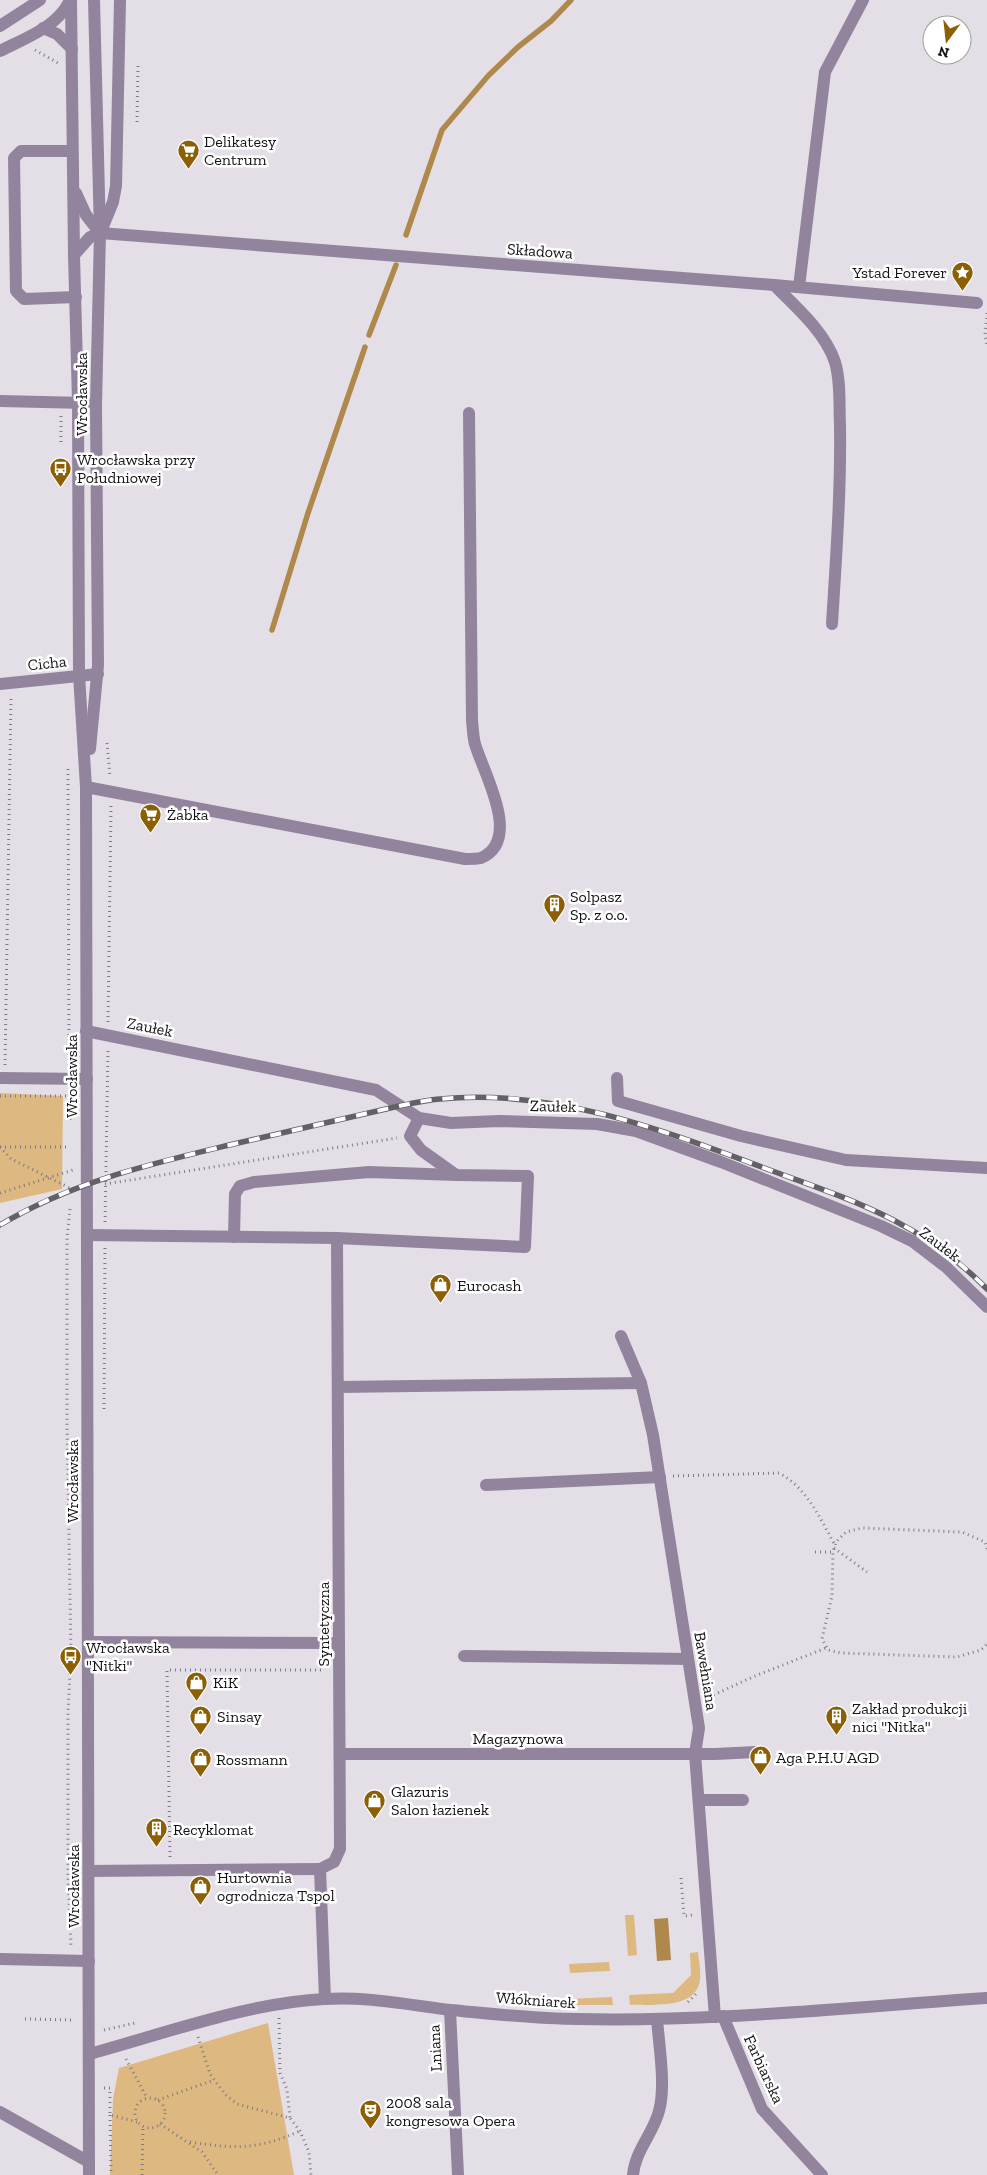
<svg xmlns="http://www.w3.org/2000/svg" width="987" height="2175" viewBox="0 0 987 2175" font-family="'Zilla Slab',serif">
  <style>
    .green { fill: #ddb881 }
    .water { fill: #af884b }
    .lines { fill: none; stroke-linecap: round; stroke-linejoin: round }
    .stream { stroke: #af884b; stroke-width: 5.5 }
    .path { stroke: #7e7b80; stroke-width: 3; stroke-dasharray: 1 4; stroke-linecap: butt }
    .minor { stroke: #93849e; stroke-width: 12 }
    .rail-casing { stroke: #636166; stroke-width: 5.5 }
    .rail { stroke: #fff; stroke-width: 4; stroke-dasharray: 11; stroke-linecap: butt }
    .labels { text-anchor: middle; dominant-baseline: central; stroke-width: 5; stroke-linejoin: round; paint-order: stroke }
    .poi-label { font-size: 16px; fill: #131215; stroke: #fff; text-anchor: start }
    .street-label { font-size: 16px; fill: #131215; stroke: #fff }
  </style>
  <rect width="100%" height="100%" fill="#e4dfe7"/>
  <g class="green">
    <path d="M0 1093 63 1096 62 1189 0 1203Z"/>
    <path d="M625 1915H634L637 1955 628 1956Z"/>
    <path d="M698 1952C699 1961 701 1971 700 1980 696 2010 651 2004 630 2005L629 1995 673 1993 691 1975 690 1953Z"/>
    <path d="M609 1962 610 1971 570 1973 569 1964Z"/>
    <path d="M612 1997 613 2005H568V1999Z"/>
    <path d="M268 2023 294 2175H110L113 2099 119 2068Z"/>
  </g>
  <path class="water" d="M668 1918 671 1960 657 1961 654 1919Z"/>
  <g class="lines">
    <g class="stream">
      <path d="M406 235 442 130 488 76 518 47 551 21 571 0"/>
      <path d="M369 335 396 265"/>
      <path d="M272 630 308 513 365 347"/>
    </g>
    <g class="path">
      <path d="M35 50 58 63"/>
      <path d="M137 122 138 66"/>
      <path d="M987 313 985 335 987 345"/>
      <path d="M61 416V445"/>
      <path d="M107 743 110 777"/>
      <path d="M68 769 69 1065"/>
      <path d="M108 1022 111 806"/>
      <path d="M5 1065 11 696"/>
      <path d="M69 1094 70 1122"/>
      <path d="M0 1096H69"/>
      <path d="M0 1147 11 1159 72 1189"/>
      <path d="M0 1147H70"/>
      <path d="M105 1184 397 1138"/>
      <path d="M0 1193 73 1170"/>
      <path d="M70 1209 67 1238V1424L71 1655 68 1712V1877L71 1947"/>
      <path d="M105 1222 108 1051"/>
      <path d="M104 1409 105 1248"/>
      <path d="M673 1476 779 1473C808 1489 819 1517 835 1545"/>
      <path d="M834 1548 867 1572"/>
      <path d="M987 1549 985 1542 962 1532 862 1528 846 1532 836 1542 833 1552 832 1596 822 1639 828 1650 841 1653 957 1657 981 1650 987 1644"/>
      <path d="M815 1552H833"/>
      <path d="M709 1697 755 1676 826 1648"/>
      <path d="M170 1857 167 1670H324"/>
      <path d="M681 1878 684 1916 692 1915"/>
      <path d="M688 2002 698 1992"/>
      <path d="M279 2018 280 2073 287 2089 290 2118"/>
      <path d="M25 2019 74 2020"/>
      <path d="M104 2030 135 2023"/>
      <path d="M198 2037 210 2074 226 2095 237 2104 290 2118 300 2131 309 2152 311 2175"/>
      <path d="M126 2059 147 2098"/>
      <path d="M104 2088H110V2115L137 2122"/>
      <circle cx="150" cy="2113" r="15"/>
      <path d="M158 2100 214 2080"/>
      <path d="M110 2115 111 2175"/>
      <path d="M160 2124 202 2152 218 2175"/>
      <path d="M190 2142C235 2149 257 2150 300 2131"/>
      <path d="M142 2175 143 2127"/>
    </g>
    <g class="minor">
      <path d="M71 0 74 255 78 402 79 675 86 787 89 2175"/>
      <path d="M0 26 40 0"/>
      <path d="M43 28 57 34 72 49"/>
      <path d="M0 51C25 38 58 27 70 0"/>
      <path d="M72 151H21L14 158 16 291 24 299 76 297"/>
      <path d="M76 193 86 215 100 233"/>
      <path d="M102 229 113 202 116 186 120 0"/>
      <path d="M74 255 90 237 100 233 774 285 977 303"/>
      <path d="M774 285C796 307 825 332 835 362 841 382 839 406 840 426 841 492 836 558 832 624"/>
      <path d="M799 287 825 72 863 0"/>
      <path d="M0 401 86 403"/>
      <path d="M0 684 98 674"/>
      <path d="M90 749 98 665 96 405 100 233 94 0"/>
      <path d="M86 787 465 859C470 859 477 859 481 858 523 840 483 772 475 744 473 737 473 728 472 721L469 413"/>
      <path d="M86 1031 376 1090 419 1118 451 1123 499 1121 597 1124 636 1131 721 1162 881 1226 912 1241 946 1267 987 1307"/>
      <path d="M0 1078 87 1079"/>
      <path d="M617 1078 618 1101 741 1136 846 1160 987 1168"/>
      <path d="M88 1235 337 1238 525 1247 528 1176 456 1175 421 1150 410 1136 419 1118"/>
      <path d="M234 1237 235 1194 240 1186 254 1182 369 1172 456 1175"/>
      <path d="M621 1336 641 1383 653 1435 699 1728 695 1754 715 2017"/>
      <path d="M338 1387 641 1383"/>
      <path d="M486 1485 660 1477"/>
      <path d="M89 1642 339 1643"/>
      <path d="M464 1656 688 1659"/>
      <path d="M340 1754H715L756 1752"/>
      <path d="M699 1800H743"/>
      <path d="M89 1871 320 1869"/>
      <path d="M0 1959 89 1961"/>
      <path d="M325 1999 320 1869 334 1862 340 1849 337 1238"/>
      <path d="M450 2010 458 2175"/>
      <path d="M723 2016 762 2109 822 2175"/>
      <path d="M89 2054C163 2034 247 2003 324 1999 366 1996 409 2005 451 2010 493 2014 535 2019 578 2019 714 2022 851 2007 987 1998"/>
      <path d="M0 2112 89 2162"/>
      <path d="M633 2175C635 2151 653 2134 659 2111 666 2086 659 2046 657 2019"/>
    </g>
    <defs>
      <path id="rail" d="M0 1225C70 1183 146 1165 225 1146 283 1133 341 1119 399 1106 413 1103 427 1100 440 1099 554 1088 663 1130 767 1169 854 1201 920 1221 987 1289"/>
    </defs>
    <use href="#rail" class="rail-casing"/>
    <use href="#rail" class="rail"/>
  </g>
  <defs>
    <symbol id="supermarket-pin" viewBox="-11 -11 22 30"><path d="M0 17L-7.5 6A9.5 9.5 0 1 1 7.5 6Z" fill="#8c5f03" stroke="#fff"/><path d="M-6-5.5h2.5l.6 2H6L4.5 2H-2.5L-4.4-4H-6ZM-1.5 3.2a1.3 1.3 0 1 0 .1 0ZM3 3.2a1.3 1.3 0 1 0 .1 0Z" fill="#fff"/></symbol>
    <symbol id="sight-pin" viewBox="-11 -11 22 30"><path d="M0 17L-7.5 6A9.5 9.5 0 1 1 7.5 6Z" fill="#8c5f03" stroke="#fff"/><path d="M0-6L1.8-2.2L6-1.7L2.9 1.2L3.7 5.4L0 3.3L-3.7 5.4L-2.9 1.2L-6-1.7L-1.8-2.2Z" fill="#fff"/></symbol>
    <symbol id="bus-pin" viewBox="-11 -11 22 30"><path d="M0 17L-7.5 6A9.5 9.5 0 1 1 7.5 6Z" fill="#8c5f03" stroke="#fff"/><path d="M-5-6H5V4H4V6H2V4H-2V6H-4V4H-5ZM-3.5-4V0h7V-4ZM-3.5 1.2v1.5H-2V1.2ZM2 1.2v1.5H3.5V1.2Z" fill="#fff"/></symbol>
    <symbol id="building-pin" viewBox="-11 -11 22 30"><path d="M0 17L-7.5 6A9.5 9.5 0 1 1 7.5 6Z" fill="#8c5f03" stroke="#fff"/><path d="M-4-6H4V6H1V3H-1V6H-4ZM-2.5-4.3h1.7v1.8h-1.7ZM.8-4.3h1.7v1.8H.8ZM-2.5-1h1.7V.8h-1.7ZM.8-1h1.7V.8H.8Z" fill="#fff"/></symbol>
    <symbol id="shop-pin" viewBox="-11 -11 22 30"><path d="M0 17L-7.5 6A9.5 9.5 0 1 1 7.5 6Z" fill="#8c5f03" stroke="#fff"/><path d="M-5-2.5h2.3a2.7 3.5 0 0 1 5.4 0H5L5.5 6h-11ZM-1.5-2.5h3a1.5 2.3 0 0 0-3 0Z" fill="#fff"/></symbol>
    <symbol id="theatre-pin" viewBox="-11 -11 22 30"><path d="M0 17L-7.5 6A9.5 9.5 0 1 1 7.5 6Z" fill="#8c5f03" stroke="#fff"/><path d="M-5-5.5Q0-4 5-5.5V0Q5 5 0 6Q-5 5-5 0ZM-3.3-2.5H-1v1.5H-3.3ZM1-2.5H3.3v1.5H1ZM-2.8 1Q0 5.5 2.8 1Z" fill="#fff"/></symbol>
  </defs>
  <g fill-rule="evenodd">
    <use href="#supermarket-pin" x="176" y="138" width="25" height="34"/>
    <use href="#sight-pin" x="950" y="260" width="25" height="34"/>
    <use href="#bus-pin" x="48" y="456" width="25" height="34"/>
    <use href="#supermarket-pin" x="138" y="802" width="25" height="34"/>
    <use href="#building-pin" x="542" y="892" width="25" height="34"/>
    <use href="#shop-pin" x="428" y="1272" width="25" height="34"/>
    <use href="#bus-pin" x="58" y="1644" width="25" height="34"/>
    <use href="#shop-pin" x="184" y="1670" width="25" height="34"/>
    <use href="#shop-pin" x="188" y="1704" width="25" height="34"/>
    <use href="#building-pin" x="824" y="1704" width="25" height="34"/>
    <use href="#shop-pin" x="748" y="1744" width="25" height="34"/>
    <use href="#shop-pin" x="188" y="1746" width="25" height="34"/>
    <use href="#shop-pin" x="362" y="1788" width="25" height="34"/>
    <use href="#building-pin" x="144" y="1816" width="25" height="34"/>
    <use href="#shop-pin" x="188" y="1874" width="25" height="34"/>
    <use href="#theatre-pin" x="358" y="2098" width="25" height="34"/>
  </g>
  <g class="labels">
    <g class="poi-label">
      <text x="204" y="141">Delikatesy<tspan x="204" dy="18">Centrum</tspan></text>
      <text x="947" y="272" text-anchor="end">Ystad Forever</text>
      <text x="77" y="459">Wrocławska przy<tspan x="77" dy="18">Południowej</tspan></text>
      <text x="167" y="814">Żabka</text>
      <text x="570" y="896">Solpasz<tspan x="570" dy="18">Sp. z o.o.</tspan></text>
      <text x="457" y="1285">Eurocash</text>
      <text x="86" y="1647">Wrocławska<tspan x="86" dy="18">"Nitki"</tspan></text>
      <text x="213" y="1682">KiK</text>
      <text x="852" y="1708">Zakład produkcji<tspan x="852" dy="18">nici "Nitka"</tspan></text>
      <text x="217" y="1716">Sinsay</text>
      <text x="776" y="1757">Aga P.H.U AGD</text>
      <text x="216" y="1759">Rossmann</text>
      <text x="391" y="1791">Glazuris<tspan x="391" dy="18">Salon łazienek</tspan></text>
      <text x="173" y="1829">Recyklomat</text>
      <text x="217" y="1877">Hurtownia<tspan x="217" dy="18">ogrodnicza Tspol</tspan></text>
      <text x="386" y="2102">2008 sala<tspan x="386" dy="18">kongresowa Opera</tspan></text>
    </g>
    <g class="street-label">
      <text transform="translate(540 251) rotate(4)">Składowa</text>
      <text transform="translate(81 394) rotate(-90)">Wrocławska</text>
      <text transform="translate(47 663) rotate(-6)">Cicha</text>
      <text transform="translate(150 1027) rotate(11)">Zaułek</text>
      <text transform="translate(71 1076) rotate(-90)">Wrocławska</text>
      <text transform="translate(553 1106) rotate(1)">Zaułek</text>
      <text transform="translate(940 1244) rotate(37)">Zaułek</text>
      <text transform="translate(72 1481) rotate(-90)">Wrocławska</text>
      <text transform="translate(323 1624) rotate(-90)">Syntetyczna</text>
      <text transform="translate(706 1671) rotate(81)">Bawełniana</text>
      <text x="518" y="1738">Magazynowa</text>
      <text transform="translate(73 1886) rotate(-90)">Wrocławska</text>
      <text transform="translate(536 2000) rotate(4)">Włókniarek</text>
      <text transform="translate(435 2048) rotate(-93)">Lniana</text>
      <text transform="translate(764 2069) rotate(65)">Farbiarska</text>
    </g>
  </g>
  <g transform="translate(947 40) rotate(195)"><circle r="24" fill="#ffffff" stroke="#a1a0a1"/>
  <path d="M0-4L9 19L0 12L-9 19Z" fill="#8c5f03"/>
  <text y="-8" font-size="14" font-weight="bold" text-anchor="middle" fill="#131215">N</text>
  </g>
</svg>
